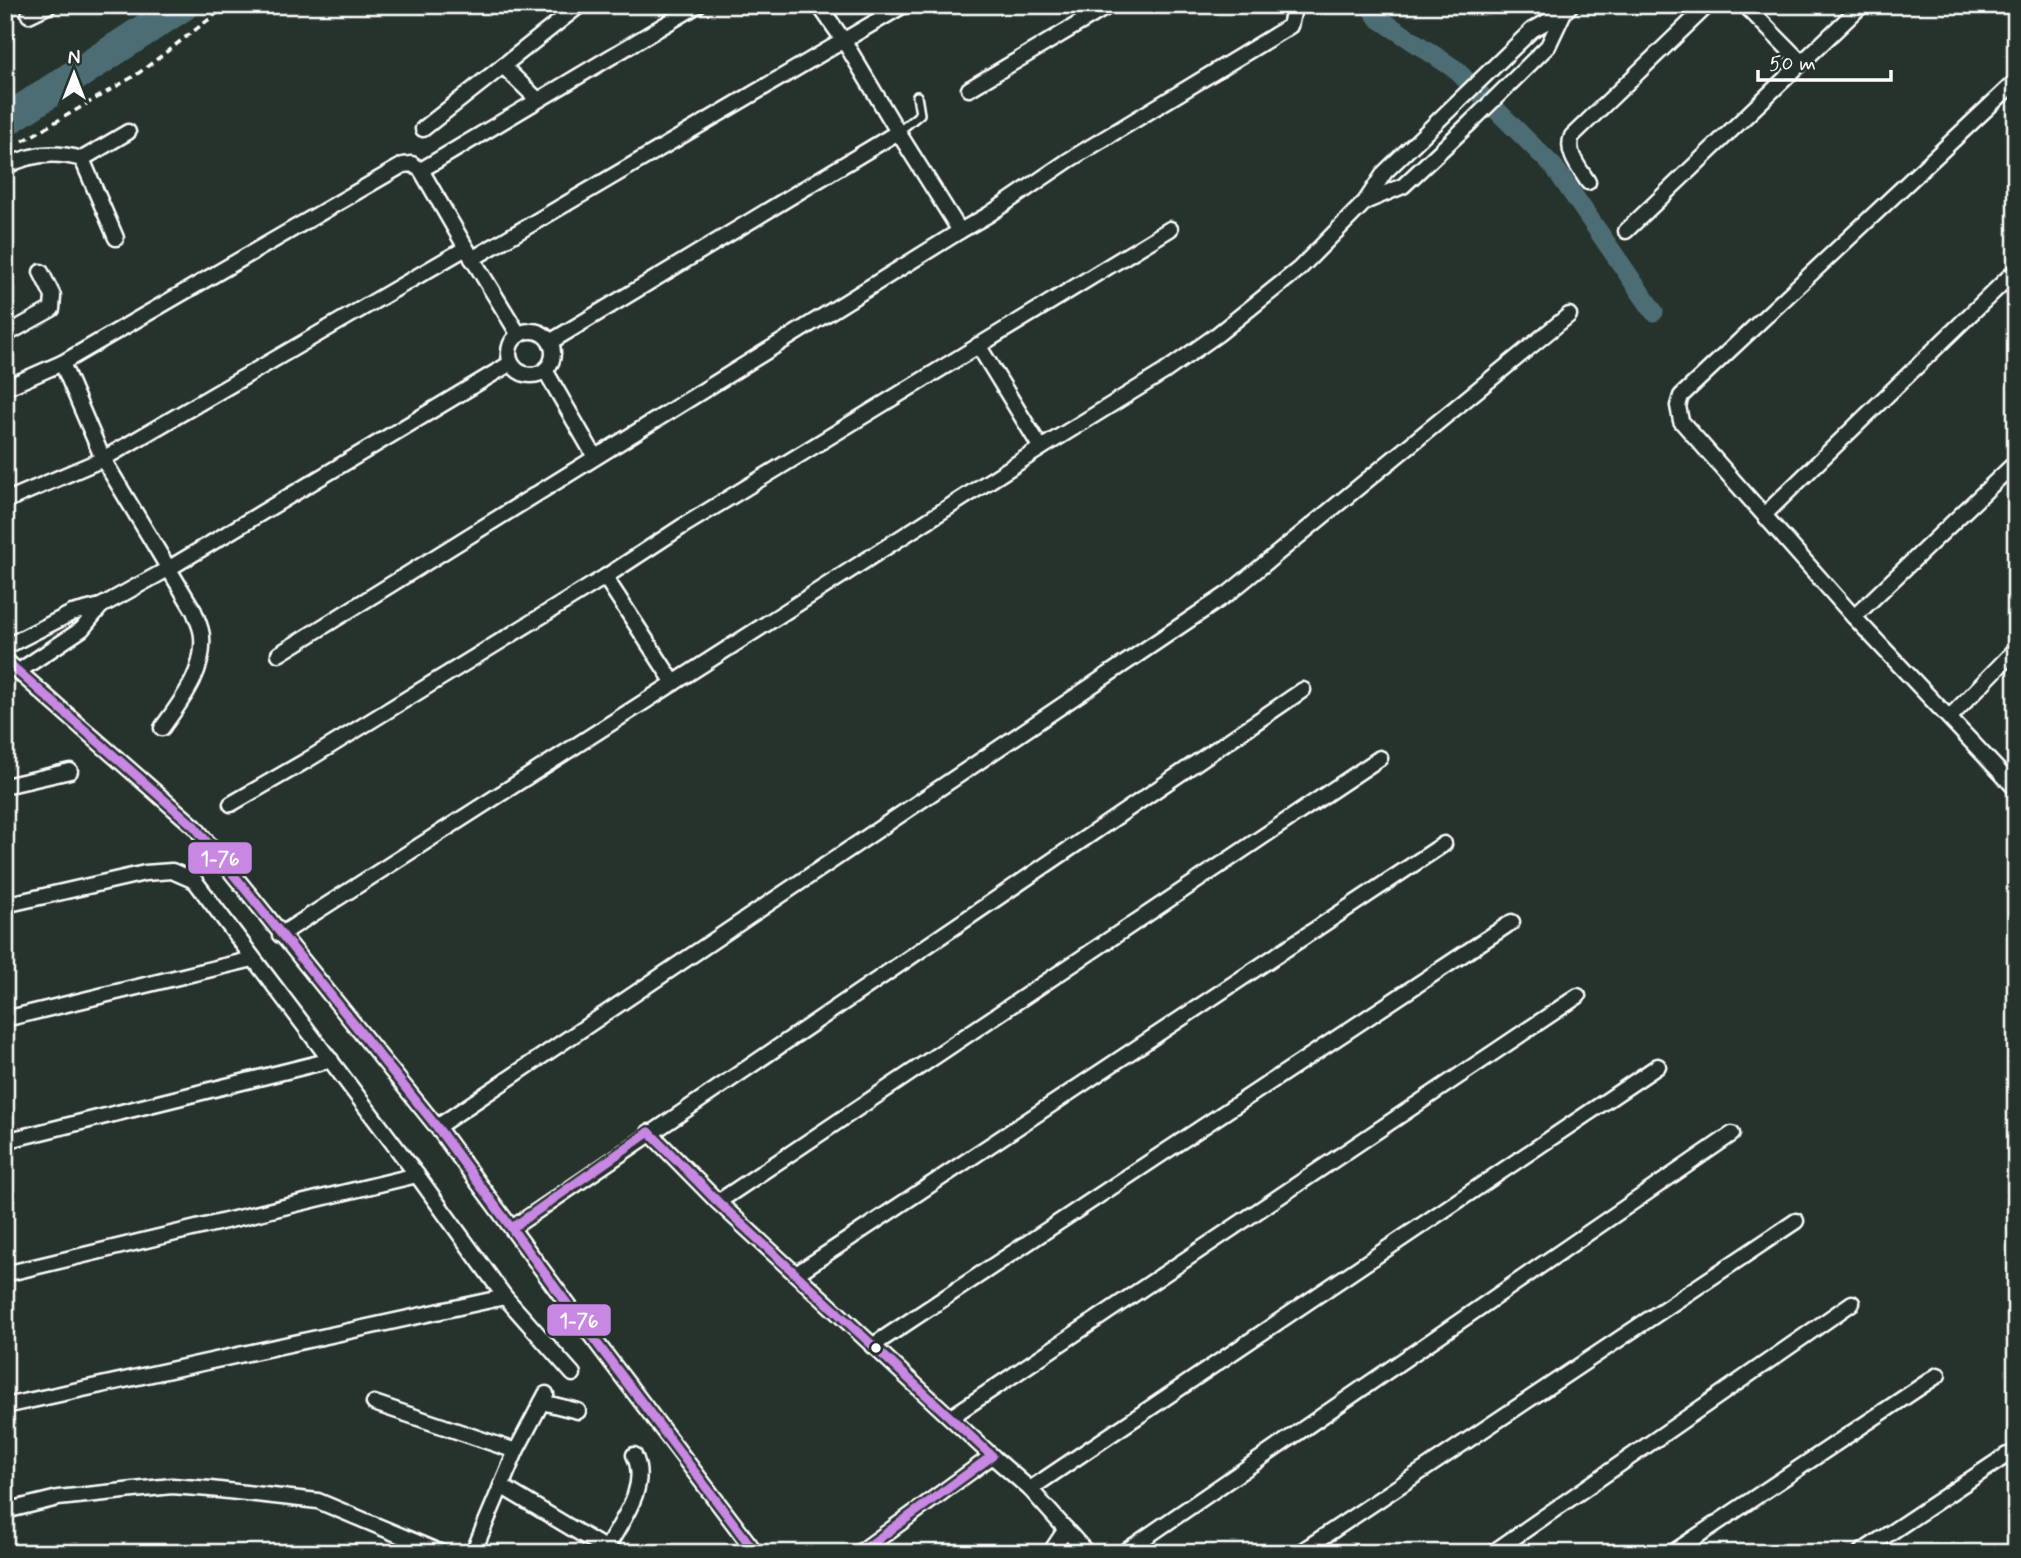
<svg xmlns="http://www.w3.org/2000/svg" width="2021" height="1558" viewBox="0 0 2021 1558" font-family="Mynerve,sans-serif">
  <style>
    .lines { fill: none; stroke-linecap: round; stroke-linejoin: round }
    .canal { stroke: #4d6d74; stroke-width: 19 }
    .river { stroke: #4d6d74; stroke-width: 32 }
    .lane-casing { stroke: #fff; stroke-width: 12 }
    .street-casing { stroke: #fff; stroke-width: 19 }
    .path { stroke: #fff; stroke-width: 3.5; stroke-dasharray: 7 5; stroke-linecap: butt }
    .lane { stroke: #26332d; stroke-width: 7 }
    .street { stroke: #26332d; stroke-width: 14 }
    .bus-1-casing { stroke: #26332d; stroke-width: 14 }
    .bus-1 { stroke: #c787e3; stroke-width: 9 }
    .bus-dot { fill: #fff; stroke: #26332d; stroke-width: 2.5 }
    .line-badge { stroke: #26332d; stroke-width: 2.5 }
    .badge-label { font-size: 19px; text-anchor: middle; font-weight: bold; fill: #fff }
  </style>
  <rect width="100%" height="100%" fill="#26332d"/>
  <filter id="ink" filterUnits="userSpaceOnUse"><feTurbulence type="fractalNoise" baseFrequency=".0143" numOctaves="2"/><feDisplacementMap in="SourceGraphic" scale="14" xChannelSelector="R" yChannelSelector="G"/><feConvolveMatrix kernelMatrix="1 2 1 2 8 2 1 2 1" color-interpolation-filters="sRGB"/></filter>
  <g filter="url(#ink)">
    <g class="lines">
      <path class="canal" d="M1369 5 1378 18 1455 69 1554 167 1654 312"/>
      <path class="river" d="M5 121 183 5"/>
      <defs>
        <path id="lane" d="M898 132 920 114 917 96"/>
        <g id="street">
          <path d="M819 5 844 41 898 132 960 231"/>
          <path d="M1745 5 1801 62"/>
          <path d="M29 15 50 5"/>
          <path d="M503 66 538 100"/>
          <path d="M2016 81 1681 396 1678 406 1681 421 1854 617 2016 789"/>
          <path d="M969 89 1110 5"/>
          <path d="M423 129 580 5"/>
          <path d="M82 159 128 132"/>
          <path d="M5 167C30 153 55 151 82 159L116 238"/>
          <path d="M421 170 698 5"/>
          <path d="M1588 182C1580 169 1565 152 1572 136L1708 5"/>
          <path d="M1367 201 1403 186 1470 123 1548 46 1564 12"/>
          <path d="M1626 231 1862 5"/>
          <path d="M472 259 904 5"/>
          <circle cx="531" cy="353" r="22"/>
          <path d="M5 335 52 309 53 296 41 272"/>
          <path d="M550 342 898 132"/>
          <path d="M978 345 1041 448"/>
          <path d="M62 363 103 459 194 611C197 619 202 629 202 637 205 672 181 701 162 728"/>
          <path d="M545 370 595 457"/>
          <path d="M5 388 62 363 403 165 412 164 421 170 466 248 519 335"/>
          <path d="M5 501 103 459 466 248"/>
          <path d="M1765 514 2016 270"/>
          <path d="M605 577 674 683"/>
          <path d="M1854 617 2016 462"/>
          <path d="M5 647 72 613 101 606 168 569 511 363"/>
          <path d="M279 654 960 231 988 215 1069 160 1290 26 1293 13 1291 5"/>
          <path d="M5 660 195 827 437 1127 571 1309 756 1553"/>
          <path d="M19 671 82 629 101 606"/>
          <path d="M1950 717 2016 649"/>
          <path d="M5 786 70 771"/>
          <path d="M231 804 304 762 605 577 683 526 1170 229"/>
          <path d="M5 905 145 873 172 871 195 881 417 1175 505 1297 573 1374"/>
          <path d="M280 935 1041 448 1164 372 1218 334 1299 269 1365 202 1385 172 1532 30 1564 12 1571 5"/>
          <path d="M5 1019 253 959"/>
          <path d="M437 1127 1229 593 1569 315"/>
          <path d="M649 1132 718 1202 992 1456 1030 1489 1087 1553"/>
          <path d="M5 1141 331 1060"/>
          <path d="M718 1202 1380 758"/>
          <path d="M512 1228 1303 690"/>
          <path d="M5 1274 417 1175"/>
          <path d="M796 1274 1444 844"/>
          <path d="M872 1346 1512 922"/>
          <path d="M542 1402 578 1411"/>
          <path d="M374 1403 516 1451"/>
          <path d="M5 1406 505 1297"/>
          <path d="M951 1417 1578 996"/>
          <path d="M501 1486 613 1553"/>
          <path d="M1030 1489 1658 1066"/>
          <path d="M5 1511 58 1498 172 1486 210 1489 318 1501 442 1553"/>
          <path d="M607 1548C621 1521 650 1486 634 1455"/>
          <path d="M473 1553 516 1451 546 1394"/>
          <path d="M859 1553 992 1456"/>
          <path d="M1050 1553 1066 1529"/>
          <path d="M1123 1553 1732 1134"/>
          <path d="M1299 1553 1796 1221"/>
          <path d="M1492 1553 1852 1303"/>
          <path d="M1672 1553 1938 1375"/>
          <path d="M1860 1553 2007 1455"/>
        </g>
      </defs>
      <use href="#lane" class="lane-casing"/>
      <use href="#street" class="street-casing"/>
      <path class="path" d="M23 141 136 75 228 5"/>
      <use href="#lane" class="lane"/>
      <use href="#street" class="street"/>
      <defs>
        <g id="bus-1">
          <path d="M5 660 195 827 437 1127 571 1309 756 1553"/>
          <path d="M649 1132 718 1202 992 1456"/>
          <path d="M512 1228 649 1132"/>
          <path d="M859 1553 992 1456"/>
        </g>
      </defs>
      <use href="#bus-1" class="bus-1-casing"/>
      <use href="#bus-1" class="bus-1"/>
    </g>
  </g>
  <circle class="bus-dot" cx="876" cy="1348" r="6"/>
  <g class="line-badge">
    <rect x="187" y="841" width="66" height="34" rx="7" fill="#c787e3"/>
    <rect x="546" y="1303" width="66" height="34" rx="7" fill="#c787e3"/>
  </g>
  <g class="badge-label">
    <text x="220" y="865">1-76</text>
    <text x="579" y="1327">1-76</text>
  </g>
  <rect width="2021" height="1558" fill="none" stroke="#26332d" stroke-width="28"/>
  <rect x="14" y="14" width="1993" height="1530" fill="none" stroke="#fff" stroke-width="2.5" filter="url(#ink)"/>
  <g transform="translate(74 74)" stroke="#26332d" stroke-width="5" paint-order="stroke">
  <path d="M0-5L12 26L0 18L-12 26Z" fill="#ffffff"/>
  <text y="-10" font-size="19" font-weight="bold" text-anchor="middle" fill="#ffffff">N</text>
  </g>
  <path d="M1758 70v10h133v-10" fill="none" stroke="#ffffff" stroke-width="3.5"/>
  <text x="1769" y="70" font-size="21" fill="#ffffff" stroke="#26332d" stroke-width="5" paint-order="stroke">50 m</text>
</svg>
